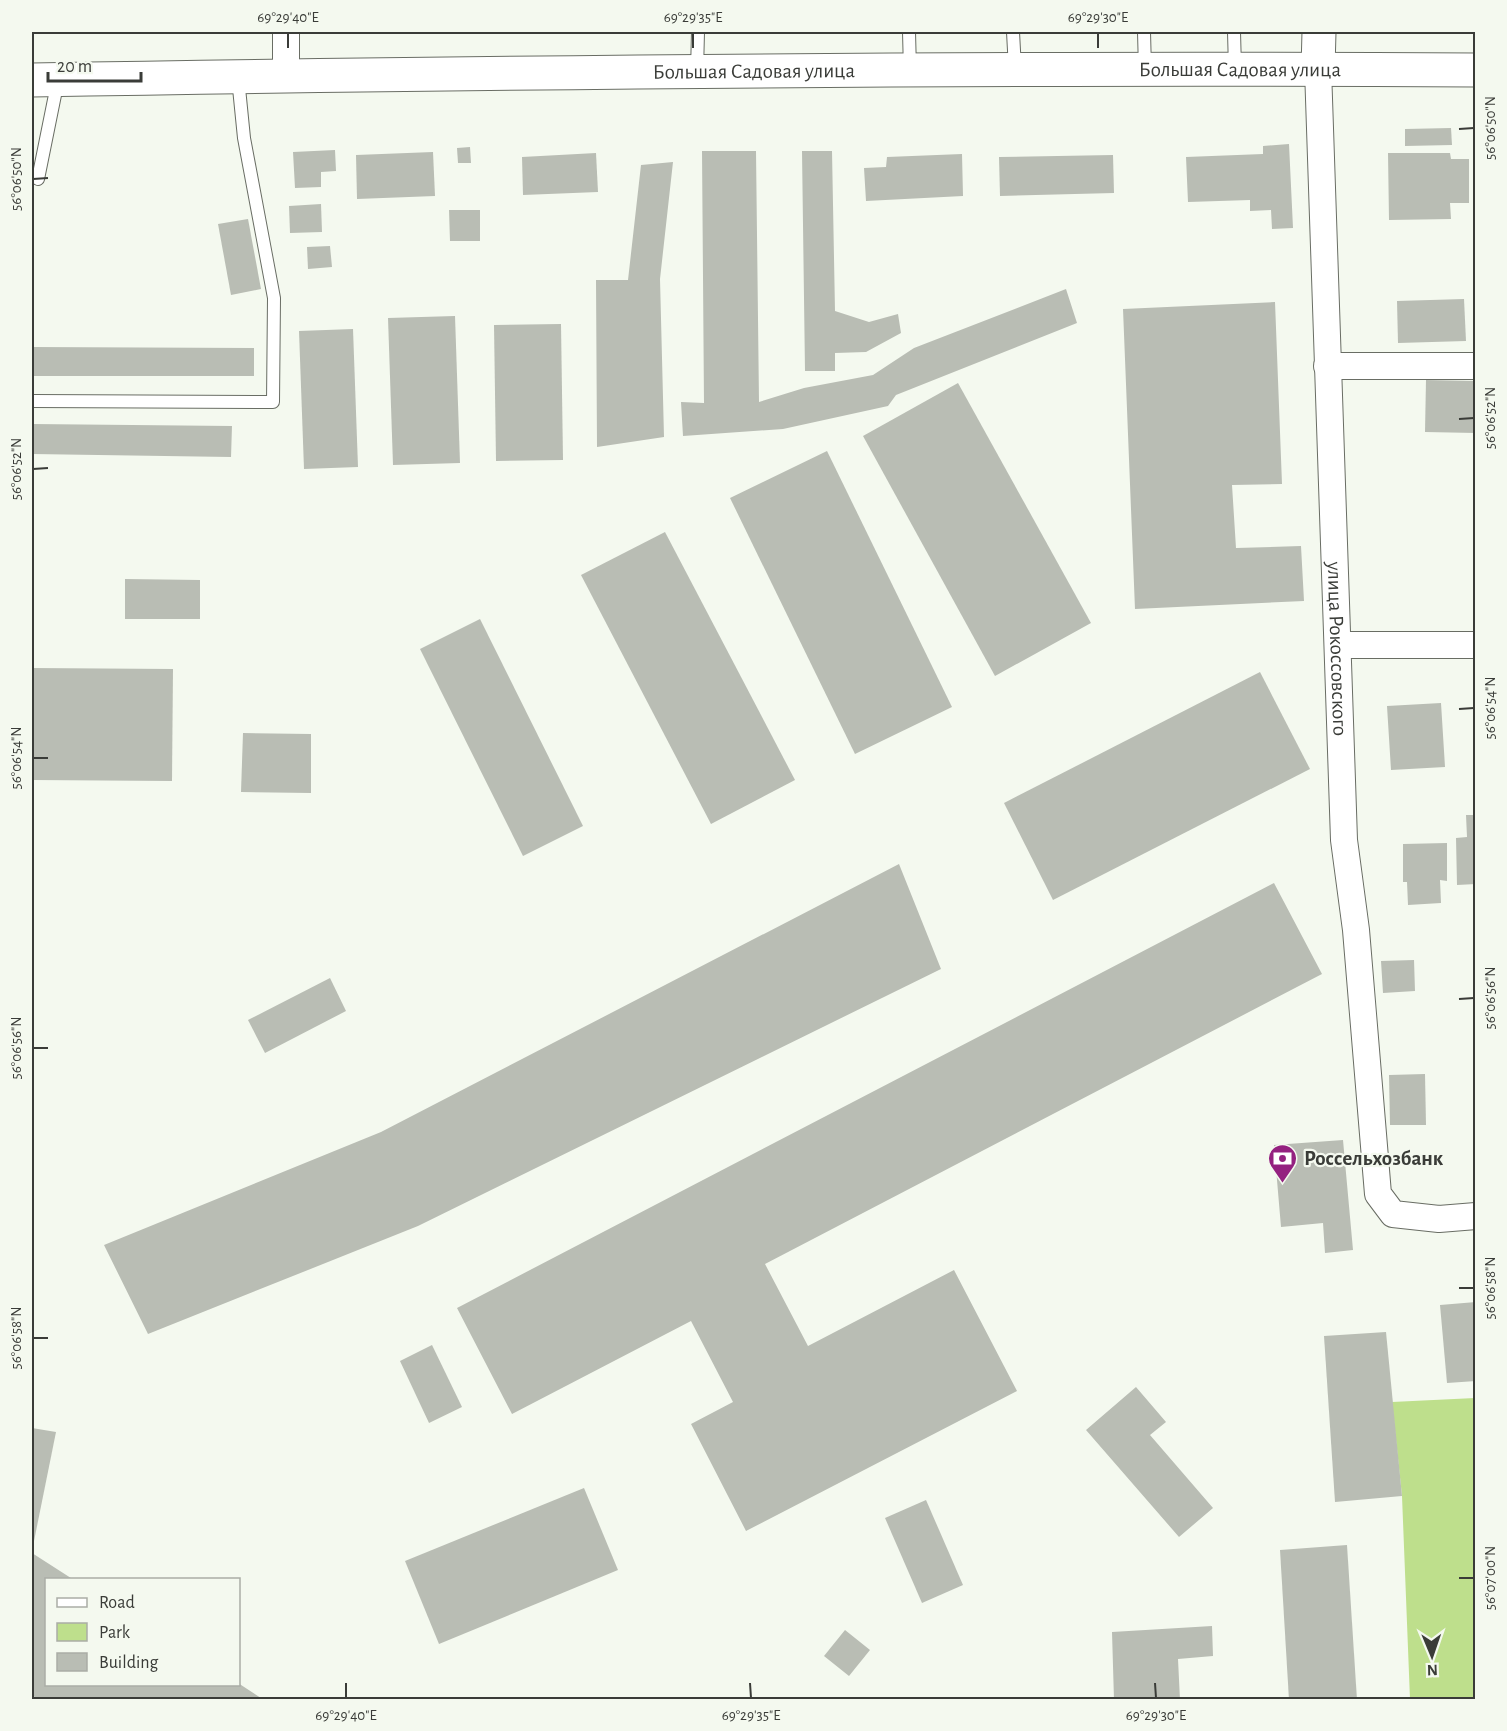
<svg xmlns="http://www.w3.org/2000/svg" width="1507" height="1731" viewBox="0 0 1507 1731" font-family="'Alegreya Sans',sans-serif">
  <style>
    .green { fill: #bedf8c }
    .building { fill: #b9bdb4 }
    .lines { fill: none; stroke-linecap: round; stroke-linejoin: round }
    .lane-casing { stroke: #696d64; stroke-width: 14 }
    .street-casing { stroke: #696d64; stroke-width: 28 }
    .secondary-casing { stroke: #696d64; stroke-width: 35 }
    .lane { stroke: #fff; stroke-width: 12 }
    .street { stroke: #fff; stroke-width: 26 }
    .secondary { stroke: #fff; stroke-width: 33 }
    .ticks { fill: none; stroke: #3a3c38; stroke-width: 2 }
    .labels { text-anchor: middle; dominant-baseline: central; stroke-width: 4.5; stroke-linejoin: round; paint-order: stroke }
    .street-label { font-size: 21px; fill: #3a3c38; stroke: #f4f9ef }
    .poi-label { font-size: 21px; font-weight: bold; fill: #3a3c38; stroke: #f4f9ef; text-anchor: start }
    .neatline { fill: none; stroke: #3a3c38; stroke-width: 2 }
    .ticks-label { font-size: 15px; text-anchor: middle; fill: #3a3c38 }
  </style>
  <rect width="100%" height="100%" fill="#f4f9ef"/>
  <path class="green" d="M1475 1398V1699H1410L1402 1496 1392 1402Z"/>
  <g class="building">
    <path d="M1451 128 1452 145 1405 146V129Z"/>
    <path d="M1289 144 1293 228 1272 229 1271 210 1250 211V200L1188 202 1186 157 1263 154V146Z"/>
    <path d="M470 147 471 163H458L457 148Z"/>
    <path d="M335 150 336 171 321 172V187L295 188 293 152Z"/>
    <path d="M702 151H756L759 402 804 388 873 375 914 348 1066 289 1077 323 896 395 888 406 783 429 683 436 681 402 704 403Z"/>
    <path d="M802 151H832L835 311 869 322 898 314 901 333 866 352 835 353V371H805Z"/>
    <path d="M433 152 435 196 357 199 356 155Z"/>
    <path d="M596 153 598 192 523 195 522 157Z"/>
    <path d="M1388 153H1450L1451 159H1469V203H1450L1451 219 1389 220Z"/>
    <path d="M962 154 963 196 866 201 864 168 886 167 887 157Z"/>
    <path d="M1113 155 1114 193 1000 196 999 157Z"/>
    <path d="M673 162 660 279 664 437 597 447 596 280H628L641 165Z"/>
    <path d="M321 204 322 232 290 233 289 206Z"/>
    <path d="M449 210H480V241H450Z"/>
    <path d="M248 219 261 289 231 295 218 224Z"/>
    <path d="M330 246 332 267 308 269 307 247Z"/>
    <path d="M1464 299 1466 341 1398 343 1397 301Z"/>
    <path d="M1275 302 1282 484 1232 485 1236 548 1301 546 1304 601 1135 609 1123 309Z"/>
    <path d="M455 316 460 463 393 465 388 318Z"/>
    <path d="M561 324 563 460 496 461 494 325Z"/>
    <path d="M353 329 358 467 304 469 299 331Z"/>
    <path d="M32 347 254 348V376H32Z"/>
    <path d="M1426 380 1476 381V433L1425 432Z"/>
    <path d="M958 383 1091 623 995 676 863 436Z"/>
    <path d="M32 424 232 426 231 457 32 454Z"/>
    <path d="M827 451 952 707 855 754 730 498Z"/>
    <path d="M665 532 795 780 711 824 581 575Z"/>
    <path d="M125 579 200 580V619H125Z"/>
    <path d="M480 619 583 826 523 856 420 649Z"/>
    <path d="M32 668 173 669 172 781 32 780Z"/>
    <path d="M1260 672 1310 769 1053 900 1004 803Z"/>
    <path d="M1441 703 1445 767 1391 770 1387 706Z"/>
    <path d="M243 733 311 734V793L241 792Z"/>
    <path d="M1466 815H1476V884L1457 885 1456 838 1467 837Z"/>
    <path d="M1447 843V881L1440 880 1441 903 1408 905 1407 882H1403V844Z"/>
    <path d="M899 864 941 969 418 1226 148 1334 104 1245 381 1132Z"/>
    <path d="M1274 883 1322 974 765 1264 808 1346 954 1270 1017 1391 746 1531 691 1424 733 1402 691 1321 512 1414 457 1308Z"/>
    <path d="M1414 960 1415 991 1383 993 1381 961Z"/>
    <path d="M330 978 346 1011 265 1053 248 1020Z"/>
    <path d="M1425 1074 1426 1125H1390L1389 1075Z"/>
    <path d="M1343 1140 1353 1250 1325 1253 1323 1223 1281 1227 1274 1145Z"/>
    <path d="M1476 1302V1381L1447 1383 1440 1305Z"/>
    <path d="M1386 1332 1402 1496 1335 1502 1324 1336Z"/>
    <path d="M432 1345 462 1407 429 1423 400 1361Z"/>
    <path d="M1136 1387 1166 1422 1150 1435 1213 1508 1179 1537 1086 1430Z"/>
    <path d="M32 1428 56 1432 33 1546H32Z"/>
    <path d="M584 1488 618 1570 439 1644 405 1561Z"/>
    <path d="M926 1500 963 1585 922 1603 885 1518Z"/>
    <path d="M1347 1545 1357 1700H1289L1280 1550Z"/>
    <path d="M32 1553 74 1580H46V1684L238 1683 264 1700H39L32 1695Z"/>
    <path d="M1212 1626 1213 1656 1178 1659 1180 1700H1114L1112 1632Z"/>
    <path d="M845 1630 870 1650 849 1676 824 1656Z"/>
  </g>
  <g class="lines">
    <defs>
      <g id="lane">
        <path d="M909 32 910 70"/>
        <path d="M1013 32 1015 69"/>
        <path d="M1144 32 1145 69"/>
        <path d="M1234 32 1235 68"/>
        <path d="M697 71 698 32"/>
        <path d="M38 179 58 80"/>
        <path d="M32 401 273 402 274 298 244 138 238 78"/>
      </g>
      <g id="street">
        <path d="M286 32V75"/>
        <path id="s1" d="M1318 69 1344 840 1356 930 1378 1194 1393 1214 1439 1219 1476 1216"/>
        <path d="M1327 366H1476"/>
        <path d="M1339 645H1476"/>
      </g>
      <g id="secondary">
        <path d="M1318 69 1319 32"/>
        <path id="s2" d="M32 80C513 72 994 67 1476 70"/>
      </g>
    </defs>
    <use href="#lane" class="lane-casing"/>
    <use href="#street" class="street-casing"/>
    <use href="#secondary" class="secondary-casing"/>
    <use href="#lane" class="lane"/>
    <use href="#street" class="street"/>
    <use href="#secondary" class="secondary"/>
  </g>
  <path class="ticks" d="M288 33V48M693 33V48M1098 33V48M1459 129 1474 128M33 179 48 178M1459 419 1474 418M33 469 48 468M1459 709 1474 708M33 758H48M1459 999 1474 998M33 1048H48M1459 1288H1474M33 1338H48M1459 1578H1474M346 1683V1698M750 1683 751 1698M1155 1683 1156 1698"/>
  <defs>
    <symbol id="bank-pin" viewBox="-11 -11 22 30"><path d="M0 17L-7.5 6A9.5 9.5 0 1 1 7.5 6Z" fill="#942180" stroke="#f4f9ef"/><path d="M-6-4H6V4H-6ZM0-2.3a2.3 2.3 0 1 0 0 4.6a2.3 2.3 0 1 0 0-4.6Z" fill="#fff"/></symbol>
  </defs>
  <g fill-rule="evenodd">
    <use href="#bank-pin" x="1266" y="1142" width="33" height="45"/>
  </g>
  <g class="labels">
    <g class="street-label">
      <text stroke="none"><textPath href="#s2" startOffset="1208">Большая Садовая улица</textPath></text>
      <text stroke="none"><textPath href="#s2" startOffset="722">Большая Садовая улица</textPath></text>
      <text stroke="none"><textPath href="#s1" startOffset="580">улица Рокоссовского</textPath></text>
    </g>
    <g class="poi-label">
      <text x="1304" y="1158">Россельхозбанк</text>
    </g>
  </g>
  <rect width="1507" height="1731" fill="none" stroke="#f4f9ef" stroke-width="66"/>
  <rect x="45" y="1578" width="195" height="108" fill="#f4f9ef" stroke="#aaada6" stroke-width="1.5"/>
  <rect x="57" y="1598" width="30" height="9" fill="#ffffff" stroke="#aaada6" stroke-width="1.5"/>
  <text x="99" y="1608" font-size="18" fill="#3a3c38">Road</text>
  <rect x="57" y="1623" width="30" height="18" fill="#bedf8c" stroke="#aaada6" stroke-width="1.5"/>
  <text x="99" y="1638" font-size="18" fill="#3a3c38">Park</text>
  <rect x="57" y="1653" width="30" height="18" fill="#b9bdb4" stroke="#aaada6" stroke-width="1.5"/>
  <text x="99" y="1668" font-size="18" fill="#3a3c38">Building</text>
  <g transform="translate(1432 1656) rotate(178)" stroke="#f4f9ef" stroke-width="4.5" paint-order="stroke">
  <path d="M0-4.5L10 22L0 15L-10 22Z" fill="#3a3c38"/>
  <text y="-9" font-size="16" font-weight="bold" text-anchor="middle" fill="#3a3c38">N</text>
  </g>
  <path d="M48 72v9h93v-9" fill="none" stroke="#3a3c38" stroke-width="3"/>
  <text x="57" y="72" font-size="18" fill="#3a3c38" stroke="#f4f9ef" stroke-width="4.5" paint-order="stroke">20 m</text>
  <rect x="33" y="33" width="1441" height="1665" class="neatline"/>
  <g class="ticks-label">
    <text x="288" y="22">69°29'40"E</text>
    <text x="693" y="22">69°29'35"E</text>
    <text x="1098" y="22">69°29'30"E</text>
    <text transform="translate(1490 128) rotate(-90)" y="5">56°06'50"N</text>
    <text transform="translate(16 179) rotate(-90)" y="5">56°06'50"N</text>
    <text transform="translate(1490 418) rotate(-90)" y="5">56°06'52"N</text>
    <text transform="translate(16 469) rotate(-90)" y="5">56°06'52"N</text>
    <text transform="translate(1490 708) rotate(-90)" y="5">56°06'54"N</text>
    <text transform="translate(16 758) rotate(-90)" y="5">56°06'54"N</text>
    <text transform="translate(1490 998) rotate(-90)" y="5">56°06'56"N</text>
    <text transform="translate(16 1048) rotate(-90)" y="5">56°06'56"N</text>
    <text transform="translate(1490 1288) rotate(-90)" y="5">56°06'58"N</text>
    <text transform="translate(16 1338) rotate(-90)" y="5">56°06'58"N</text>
    <text transform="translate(1490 1578) rotate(-90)" y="5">56°07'00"N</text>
    <text x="346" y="1720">69°29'40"E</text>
    <text x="751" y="1720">69°29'35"E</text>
    <text x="1156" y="1720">69°29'30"E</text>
  </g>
</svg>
